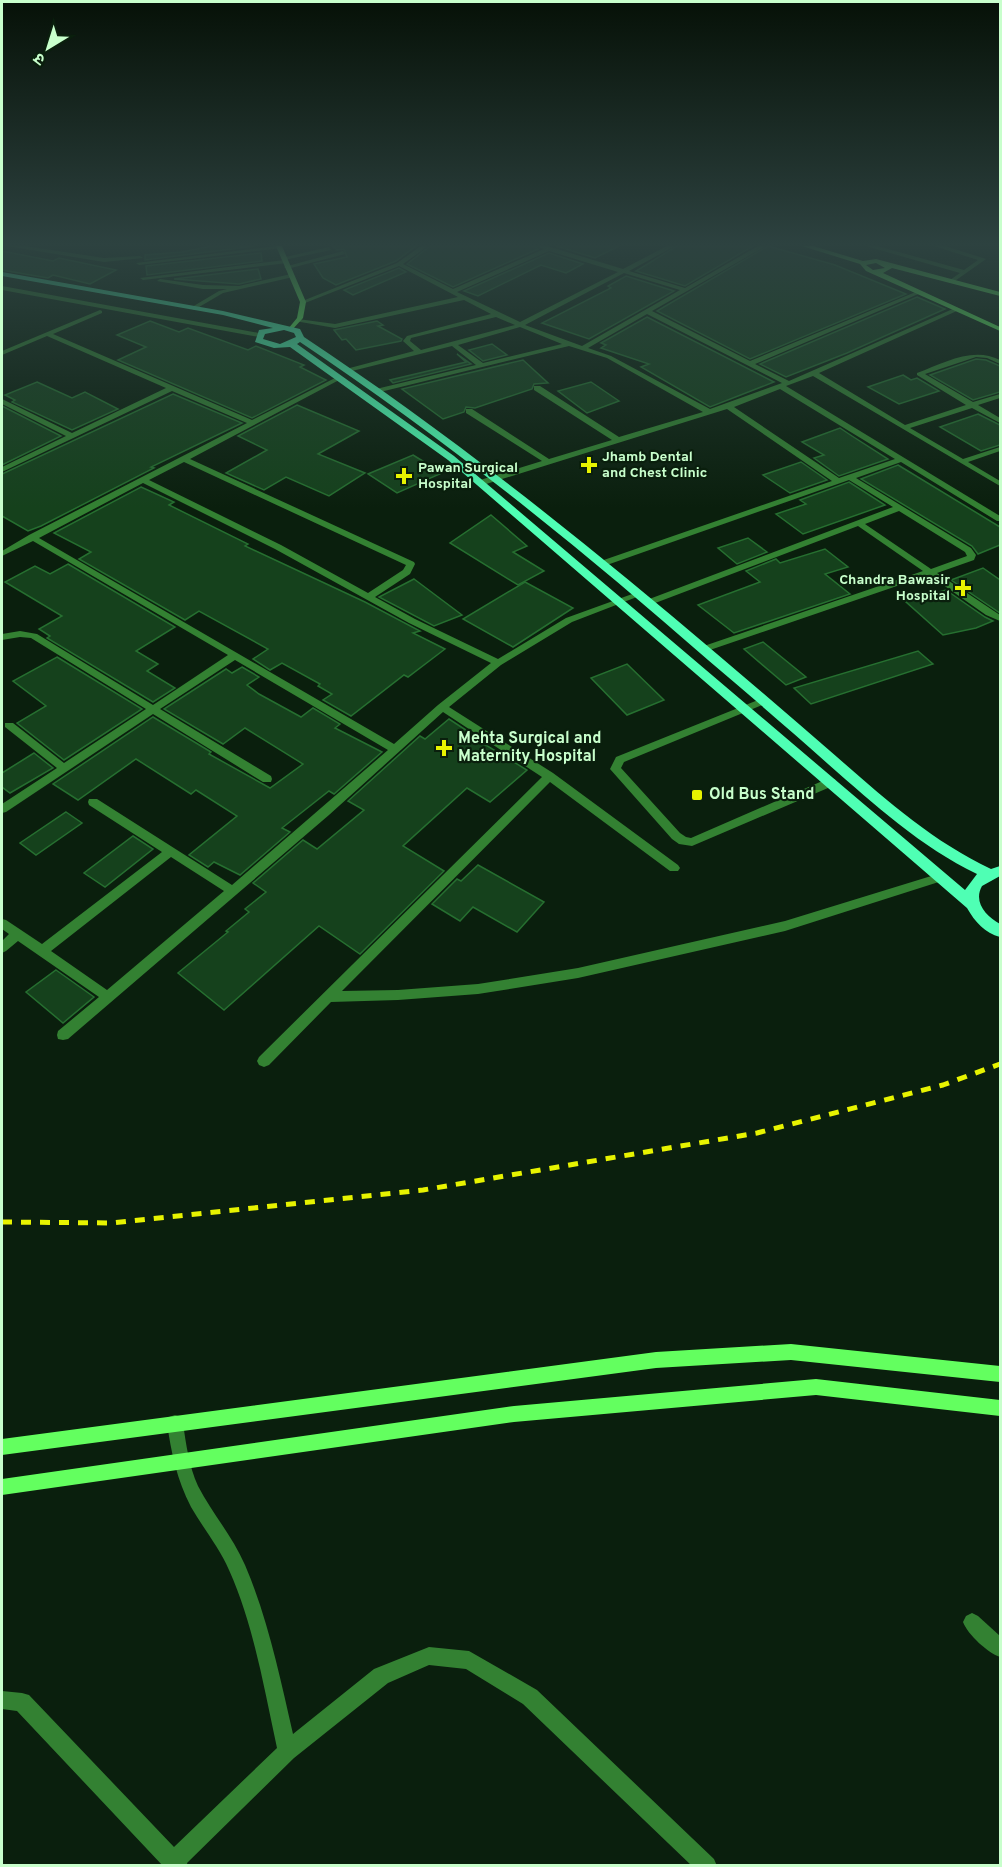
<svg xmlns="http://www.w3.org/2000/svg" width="1002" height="1867" viewBox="0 0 1002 1867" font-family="Overpass,'Noto Sans Devanagari',sans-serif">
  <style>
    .building { fill: #15411c; stroke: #266f30; stroke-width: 1.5 }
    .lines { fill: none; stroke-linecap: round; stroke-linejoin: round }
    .lane { fill: #338132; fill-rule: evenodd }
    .street { fill: #338132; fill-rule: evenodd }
    .secondary { fill: #63ff5f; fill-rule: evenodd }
    .primary { fill: #4fffb4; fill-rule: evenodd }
    .rail { stroke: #e7f300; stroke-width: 5; stroke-dasharray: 10 9; stroke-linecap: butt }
    .poi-dot { fill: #e7f300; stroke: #0a1f0d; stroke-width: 2 }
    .labels { text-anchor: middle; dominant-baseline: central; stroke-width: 4.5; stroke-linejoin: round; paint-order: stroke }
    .far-poi-label { font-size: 14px; font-weight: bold; fill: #c8ffcc; stroke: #0a1f0d; text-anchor: start }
    .poi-label { font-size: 16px; font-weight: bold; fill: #c8ffcc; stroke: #0a1f0d; text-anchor: start }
  </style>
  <rect width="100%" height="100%" fill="#0a1f0d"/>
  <g class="building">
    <path d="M212 246H255L145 260V255L182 252Z"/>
    <path d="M332 246H416L396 261 336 285 323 278 314 264 347 257 344 249 337 250Z"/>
    <path d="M430 246H534L538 249 453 287 407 264Z"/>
    <path d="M556 246H619L595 258Z"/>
    <path d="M677 246H753L685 286 636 271Z"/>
    <path d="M768 246 835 265 906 294 750 359 657 311Z"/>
    <path d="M2 251 53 261 59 258 116 270 90 284 53 275 48 278 2 270Z"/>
    <path d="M261 253 262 261 147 275 146 266Z"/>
    <path d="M549 253 583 264 566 273 541 265 478 296 464 291Z"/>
    <path d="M399 268 406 272 353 295 344 290Z"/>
    <path d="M258 269 261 279 239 284 174 279Z"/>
    <path d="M626 276 674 291 589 339 542 323 611 288 608 286Z"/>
    <path d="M917 297 945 309 847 353 786 377 760 364Z"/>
    <path d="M647 317 774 382 710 407 641 367 649 364 601 348 606 345 601 343Z"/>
    <path d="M150 321 179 332 188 328 248 350 256 346 304 365 300 367 326 380 252 418 118 360 146 347 117 335Z"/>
    <path d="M377 321 383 325 378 326 402 339 401 341 356 350 346 339 342 340 334 330Z"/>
    <path d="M492 344 507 355 483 361 469 350Z"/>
    <path d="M457 354 471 364 393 383 390 380 466 362Z"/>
    <path d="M976 359 986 360 1000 366V392L973 400 930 375Z"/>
    <path d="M523 360 548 383 534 384 532 389 475 408 466 407 464 412 443 419 402 389Z"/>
    <path d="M903 375 911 380 917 378 939 391 899 404 868 387Z"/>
    <path d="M37 382 72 398 85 392 118 409 72 430 12 402 15 400 5 395Z"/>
    <path d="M591 382 619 401 587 413 558 391Z"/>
    <path d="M173 394 242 423 151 467 154 468 41 526 28 531 2 516V474Z"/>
    <path d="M297 405 359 431 318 454 365 473 329 496 286 477 264 490 226 473 267 450 238 436Z"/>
    <path d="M2 406 61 436 2 465Z"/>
    <path d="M978 414 1000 425V445L981 451 940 427Z"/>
    <path d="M840 428 852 436 888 459 839 476 814 458 824 455 802 442Z"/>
    <path d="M413 455 442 473 397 493 368 474Z"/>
    <path d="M801 462 827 480 790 493 763 475Z"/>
    <path d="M898 465 1000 527V545L978 554 972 546 861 479Z"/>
    <path d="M849 482 885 505 803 534 776 514 806 504 800 500Z"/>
    <path d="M141 487 174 502 169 505 248 544 245 546 365 602 420 631 413 633 445 649 408 677 404 675 351 716 323 700 332 694 318 686 320 684 282 663 270 670 253 659 268 649 199 611 185 620 79 559 91 552 54 533Z"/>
    <path d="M491 515 527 546 513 552 544 571 518 585 450 543Z"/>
    <path d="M748 538 767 552 737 564 718 548Z"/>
    <path d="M825 549 848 567 825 574 850 594 734 633 698 605 760 582 746 571 776 559 780 563Z"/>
    <path d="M68 564 175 627 136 651 158 664 147 671 175 688 153 702 47 638 50 636 39 629 62 616 5 582 35 566 50 574Z"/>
    <path d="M983 568 1000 580V613L951 580Z"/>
    <path d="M414 579 462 615 434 626 379 597Z"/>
    <path d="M525 582 573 608 513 647 463 619Z"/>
    <path d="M946 590 985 617 993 621 976 628 943 635 905 601Z"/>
    <path d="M763 642 806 677 786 685 744 649Z"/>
    <path d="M918 651 933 664 811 704 794 688Z"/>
    <path d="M57 657 142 709 64 760 17 723 46 706 13 681Z"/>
    <path d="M627 664 664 700 627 715 591 678Z"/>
    <path d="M242 667 259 677 247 685 259 694 301 717 313 708 340 724 335 728 382 752 334 794 329 791 282 828 290 832 240 875 214 862 208 867 189 855 237 816 196 790 191 794 136 759 78 800 53 784 153 717 211 752 209 754 270 788 303 764 245 728 223 744 164 709 226 669 232 673Z"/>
    <path d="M449 719 481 740 479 741 527 770 490 802 467 788 403 846 444 871 360 954 319 926 224 1010 178 973 228 932 226 931 249 912 245 909 266 892 253 883 303 840 317 849 364 810 348 801 420 736 425 739Z"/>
    <path d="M34 753 53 768 10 793 2 787V773Z"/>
    <path d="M66 812 82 823 36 855 20 843Z"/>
    <path d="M133 836 153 849 105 887 84 873Z"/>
    <path d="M478 865 544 902 517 932 473 907 460 921 432 904 457 879 461 881Z"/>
    <path d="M56 970 94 997 63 1023 26 992Z"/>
  </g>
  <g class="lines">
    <g class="lane">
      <path d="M866 246H877L964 270 978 260 934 246H945L986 259 952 283 950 280 960 273Z"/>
      <path d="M763 698 767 699V703L624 762 621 768 680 833 686 837 691 838 827 779H835L836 782 835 785 692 846 679 844 672 839 610 769 616 757Z"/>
    </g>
    <g class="street">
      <path d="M7 246H25L104 258 140 256 143 258 104 262Z"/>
      <path d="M277 246 282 248 139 265 136 263Z"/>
      <path d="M421 246H428L403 264 453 289 544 249 536 246H547L623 269 667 246H675L629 271 685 288 758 246H766L652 311 750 361 918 291 923 292 755 364 789 381 955 308H959V310L819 373 905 425 966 405 917 375V373C944 363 973 346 1000 360V364L987 358 976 357 925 374 973 402 1000 394V398L978 405 1000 418V423L972 408 910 428 963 459 1000 447V451L968 462 1000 481V486L813 376 786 386 1000 516V521H997L901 462 856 478 971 548 976 555 974 560 937 573 1000 615V621L986 615 929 575 707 651H701V647L923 571 858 526 650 605H644V601L893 507 849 480 604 566H598V562L832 481 727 409 483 485H477V481L542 461 466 413V409H472L549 459 612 440 534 390V386H540L619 437 703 412 607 358 569 346 376 393V389L476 365 452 346 348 372 345 370 346 369 414 351 403 341 407 336 491 314 464 300 335 328 295 321 298 319 335 324 458 297 399 266 305 303 300 302 397 263ZM549 251 618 272 520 322 457 292ZM624 273 680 290 582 346 525 325ZM647 314 782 383 710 409 611 356 588 348ZM496 317 515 325 421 350 410 341 411 338ZM520 327 562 344 483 363 458 345ZM780 389 895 459 839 478 734 407ZM899 511 965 552 967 556 931 569 865 524Z"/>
      <path d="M329 247 331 250 284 260 281 258Z"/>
      <path d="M343 251 345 254 287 269 284 267Z"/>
      <path d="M285 260 287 263 143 280 140 278Z"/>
      <path d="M291 274 293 277 223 293 194 310 191 308 192 307 219 291 227 289H203L157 281 160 279 203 285 239 286Z"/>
      <path d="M2 286 259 333 262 335 259 337 2 290Z"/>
      <path d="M100 310 102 311V313L53 334 252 420 337 377H341V379L190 459 414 562 415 564 410 574 375 597 415 619 498 659 566 618 635 593 638 592 642 595 572 622 501 665 449 707 553 773 678 865 680 868 678 871H670L550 782 342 991 398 990 478 984 578 968 785 921 941 873 945 874 947 877 945 880 785 931 578 978 478 994 398 1000 331 1002 269 1065 264 1067 259 1065 257 1061 259 1057 542 777 443 712 329 815 68 1039 63 1040 58 1039 57 1035 58 1031 99 997 18 941 6 951 2 953V941L9 934 2 929V919L6 920 42 944 162 852 89 805 88 802 89 799H97L232 885 388 750 235 660 160 709 271 776 272 779 271 782H263L153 714 6 812 2 813V804L57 768 5 727V723H13L64 763 146 709 31 638 20 637 2 640V634L20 631 37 634 153 705 228 655 33 541 2 556V551L29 535 247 423 172 391 2 472V467L66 436 2 404V399L72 433 166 388 47 336 2 355V351ZM184 462 406 565 403 570 368 593 281 545 149 480ZM143 483 275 549 409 623 491 663 438 705 394 744 39 538ZM171 857 224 891 107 990 51 951Z"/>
      <path d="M175 1415 181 1417 183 1423C186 1444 189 1466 198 1486 212 1513 233 1537 245 1565 268 1619 280 1677 293 1734L374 1669 429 1647 469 1651 537 1690 714 1859 717 1866H692L523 1704 466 1669 429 1665 388 1683 294 1758 187 1863 188 1866H163L17 1711 2 1709V1691L22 1693 29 1695 174 1847 277 1748C264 1688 254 1626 229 1570 219 1547 203 1528 191 1507 177 1480 171 1452 167 1423L169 1417Z"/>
      <path d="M972 1613 978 1616 1000 1636V1657C988 1653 968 1635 963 1622L966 1616Z"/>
    </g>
    <g class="secondary">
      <path d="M276 246H282L306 302 303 318 291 331 288 329 297 318 300 302Z"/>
      <path d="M802 246H813L863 261 876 259 1000 292V296L892 268 883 273 1000 327V331L866 271 860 264ZM876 263 885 268 873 270 866 265Z"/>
      <path d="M791 1344 1000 1366V1382L791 1360 656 1368 2 1455V1439L656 1352Z"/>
      <path d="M816 1379 1000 1400V1416L816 1395 514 1422 2 1495V1479L514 1406Z"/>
    </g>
    <path class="primary" d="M2 272 223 311 300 329 304 337C449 433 584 541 717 654 757 688 797 722 837 757 885 799 932 841 991 869L1000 866V876L982 886C973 902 986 916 1000 924V937C985 933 975 922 967 908L448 460 290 347 274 348 255 342 259 330 273 328 223 315 2 276ZM284 330 294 333 296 337 280 344 263 339 265 334ZM300 342C444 438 578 546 708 660 748 694 789 729 828 764 875 805 921 847 977 874L965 890 454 456 297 344Z"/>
    <path class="rail" d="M2 1222 111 1223 423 1190 757 1133 943 1085 1000 1064"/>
  </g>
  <linearGradient id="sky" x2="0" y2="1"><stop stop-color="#061107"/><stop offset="0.48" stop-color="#2d4240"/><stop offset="1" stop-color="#2d4240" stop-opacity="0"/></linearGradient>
  <rect width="1002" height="508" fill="url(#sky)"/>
  <g class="poi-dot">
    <path d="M586 456h6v6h6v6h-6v6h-6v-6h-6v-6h6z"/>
    <path d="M401 467h6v6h6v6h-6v6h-6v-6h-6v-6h6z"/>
    <path d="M960 579h6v6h6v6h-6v6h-6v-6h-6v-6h6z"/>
    <path d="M441 739h6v6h6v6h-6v6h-6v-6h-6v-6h6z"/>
    <rect x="691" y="789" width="12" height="12" rx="3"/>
  </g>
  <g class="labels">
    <g class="far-poi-label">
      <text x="602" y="457">Jhamb Dental<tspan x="602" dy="16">and Chest Clinic</tspan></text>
      <text x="418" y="468">Pawan Surgical<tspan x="418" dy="16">Hospital</tspan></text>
      <text x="950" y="580" text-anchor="end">Chandra Bawasir<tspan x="950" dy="16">Hospital</tspan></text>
    </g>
    <g class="poi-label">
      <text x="458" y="739">Mehta Surgical and<tspan x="458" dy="18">Maternity Hospital</tspan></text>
      <text x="709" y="795">Old Bus Stand</text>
    </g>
  </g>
  <rect width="1002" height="1867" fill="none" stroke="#c8ffcc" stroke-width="6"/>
  <g transform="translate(48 48) rotate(218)" stroke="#0a1f0d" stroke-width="4.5" paint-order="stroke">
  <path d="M0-4.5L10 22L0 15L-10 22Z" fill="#c8ffcc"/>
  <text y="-9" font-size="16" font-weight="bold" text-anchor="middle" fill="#c8ffcc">उ</text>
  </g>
</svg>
